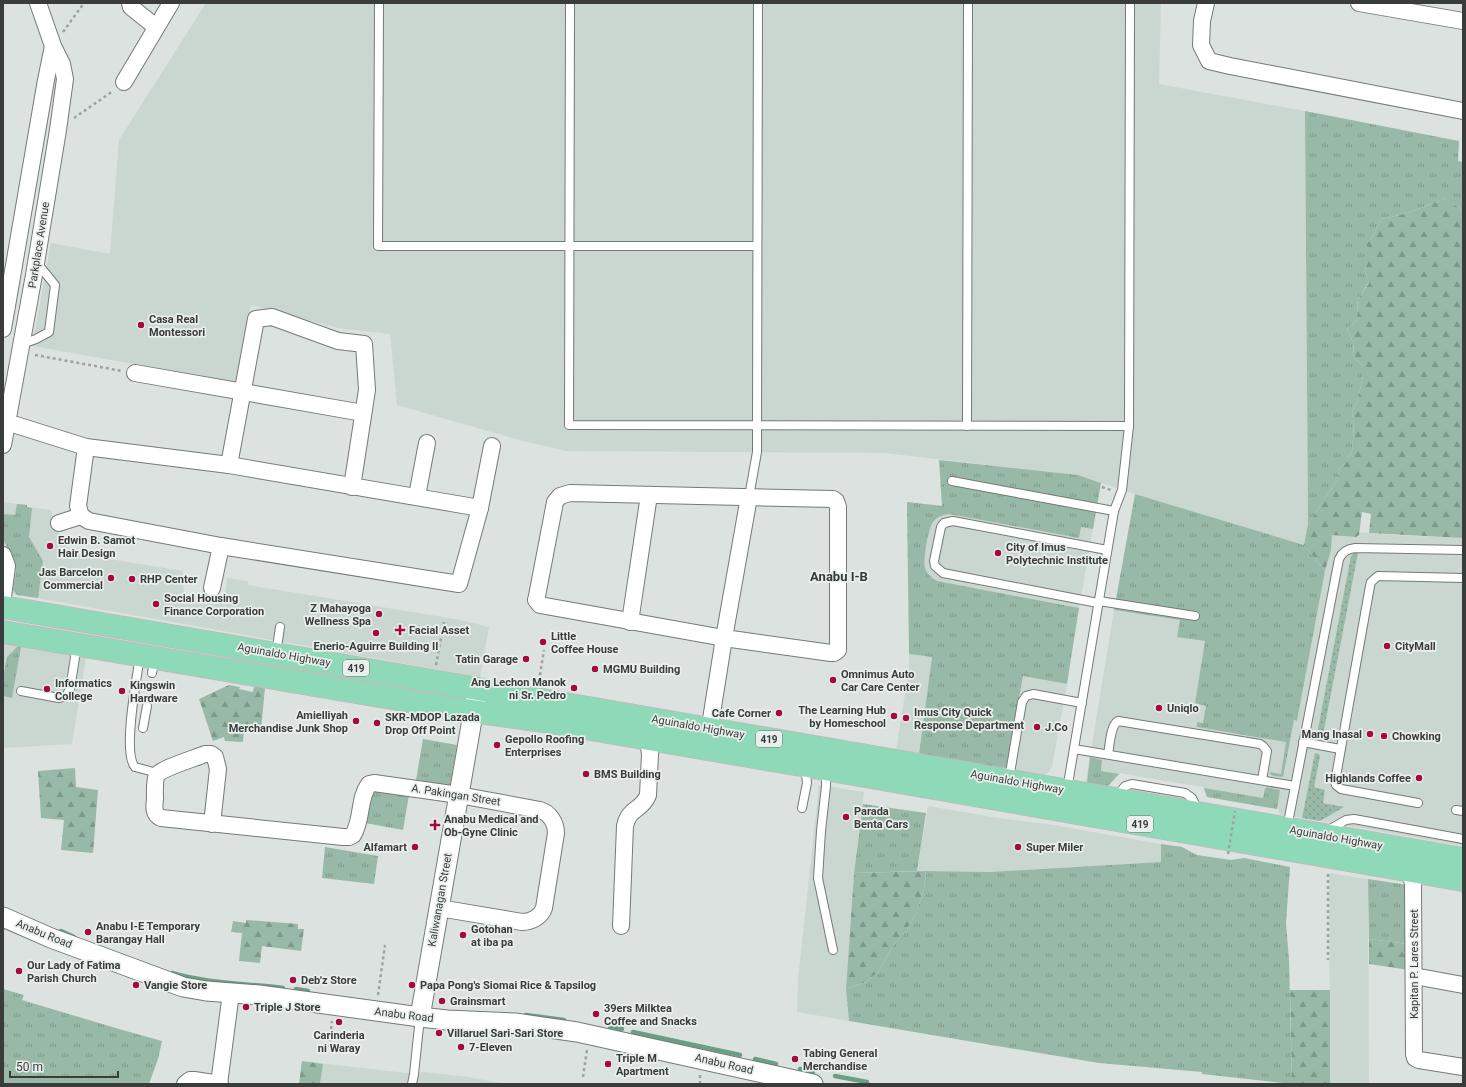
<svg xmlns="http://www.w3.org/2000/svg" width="1466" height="1087" viewBox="0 0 1466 1087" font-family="Roboto,sans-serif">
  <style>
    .built { fill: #cad7d0 }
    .grass { fill: url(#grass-tufts) }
    .forest { fill: url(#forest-firs) }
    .garden { fill: url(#garden-dots) }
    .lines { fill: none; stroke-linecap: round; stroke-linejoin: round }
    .stream { stroke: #699f85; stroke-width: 4.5 }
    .service-casing { stroke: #757a77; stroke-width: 10 }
    .minor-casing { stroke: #757a77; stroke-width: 18 }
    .tertiary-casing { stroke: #757a77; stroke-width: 21 }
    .trunk-casing { stroke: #bcbdbc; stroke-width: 24 }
    .path { stroke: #9ea2a0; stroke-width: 2.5; stroke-dasharray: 3 3; stroke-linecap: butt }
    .service { stroke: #fff; stroke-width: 8 }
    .minor { stroke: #fff; stroke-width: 16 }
    .tertiary { stroke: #fff; stroke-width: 19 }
    .trunk { stroke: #8edab8; stroke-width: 22 }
    .path-bridge { stroke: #9ea2a0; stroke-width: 2.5; stroke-dasharray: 3 3; stroke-linecap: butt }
    .poi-dot { fill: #a40a42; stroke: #e9efec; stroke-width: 1.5 }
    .labels { text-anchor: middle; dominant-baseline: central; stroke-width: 3.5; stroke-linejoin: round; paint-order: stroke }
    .shield { fill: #e9efec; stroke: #6e7270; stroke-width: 1 }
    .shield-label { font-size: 10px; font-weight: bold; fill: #3a3c3b }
    .street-label { font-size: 11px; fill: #3a3c3b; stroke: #e9efec }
    .poi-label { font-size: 11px; font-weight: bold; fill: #3a3c3b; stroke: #e9efec; text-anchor: start }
    .quarter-label { font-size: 13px; font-weight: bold; fill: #343936; stroke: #e9efec }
  </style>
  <defs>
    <pattern id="grass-tufts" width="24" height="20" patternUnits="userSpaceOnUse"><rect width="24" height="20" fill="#99b9a8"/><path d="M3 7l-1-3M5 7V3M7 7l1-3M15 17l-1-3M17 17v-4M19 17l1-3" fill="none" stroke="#7e988a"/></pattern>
    <pattern id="forest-firs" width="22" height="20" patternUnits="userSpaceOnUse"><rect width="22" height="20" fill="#99b9a8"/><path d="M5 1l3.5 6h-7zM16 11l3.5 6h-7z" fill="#7e988a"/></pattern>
    <pattern id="garden-dots" width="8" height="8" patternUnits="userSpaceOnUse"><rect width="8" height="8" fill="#99b9a8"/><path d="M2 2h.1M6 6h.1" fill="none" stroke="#7e988a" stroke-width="1.8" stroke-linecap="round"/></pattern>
  </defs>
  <rect width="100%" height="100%" fill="#dce2df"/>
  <g class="built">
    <path d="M206 3H1161L1159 84 1305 111 1308 524 1304 545 1122 490 1078 475 884 453 566 451 523 441 397 405 390 334 338 328 251 305 236 382 32 346 51 243 110 254 119 140Z"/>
    <path d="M3 502 27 505V507L51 510 59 533 70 552 73 553 183 571 184 595 225 599 227 578 248 581V585L461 620 489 627 480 677 3 592Z"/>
    <path d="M907 502 1094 523 1078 614 908 581Z"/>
    <path d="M1335 530 1392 535 1463 538V846L1279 814V809L1207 797 1203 787 1166 781 1120 773 1107 787 1086 781 1114 610 1180 620 1205 641 1195 703 1297 721 1325 571 1331 550 1332 534Z"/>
    <path d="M3 644 86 657 72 744 3 748Z"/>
    <path d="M909 654 932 657 919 754 896 750 909 669Z"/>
    <path d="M1023 676 1067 684 1052 767 1047 774 1039 776 1006 770Z"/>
    <path d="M819 785 864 792 854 873 846 989 849 1021 797 1012 798 980Z"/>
    <path d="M928 806 998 818 1047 824 1161 844V862L989 872 917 871Z"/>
    <path d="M1329 873 1368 879 1369 1084H1330Z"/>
    <path d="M302 1061 406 1073 424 1072 468 1077 506 1084H299Z"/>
  </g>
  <g class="grass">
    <path d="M1305 111 1459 141 1458 161 1463 162V210L1453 204 1446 198 1408 213 1381 219 1372 238 1367 242V263L1365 270 1369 282 1358 299 1357 320 1347 329 1353 342 1354 357 1363 366V376L1358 399 1352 412 1354 426 1352 451 1346 463 1340 467 1337 480 1308 524Z"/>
    <path d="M939 460 1078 475 1101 483 1093 529 1081 527 1079 538 949 514C942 515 937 517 933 522 928 529 923 560 925 568 927 574 932 578 937 581L1079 608 1067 684 1023 676 1006 770 919 754 932 657 909 654 907 502 942 506Z"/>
    <path d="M1135 494 1304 545 1325 571 1297 721 1294 720 1283 777 1273 776 1270 774V772L1281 774 1286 742 1197 727V722L1203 723 1206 706 1195 703 1205 641 1177 637 1180 620 1114 610Z"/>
    <path d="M17 504 27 505V507L32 508 29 537 43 561 38 598 17 595 13 590 16 571 15 562 3 539V514L15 515Z"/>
    <path d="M18 646 21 647 12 698 3 696V678L7 657Z"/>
    <path d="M423 739 457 745 450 786 416 780Z"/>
    <path d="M1090 757 1102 760 1101 771 1119 774 1107 787 1087 783Z"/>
    <path d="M1267 787 1280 790 1277 809 1207 797 1204 788 1263 798 1265 789Z"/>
    <path d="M376 790 409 795 403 830 365 823 372 791Z"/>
    <path d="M863 804 926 813 917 871 854 873Z"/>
    <path d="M1161 844 1182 847 1197 855 1231 860 1244 858 1290 867 1286 923 1289 960 1292 1084 1202 1074V1072L1099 1063 849 1021 846 989 866 982 878 972 894 944 907 930 917 911 924 889 926 871 989 872 1161 862Z"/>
    <path d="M325 847 378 856 374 884 322 878Z"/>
    <path d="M1368 879 1408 885V944L1369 939Z"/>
    <path d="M3 989 24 995 22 1000 119 1029 162 1041 158 1059 149 1084H3Z"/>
  </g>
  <g class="forest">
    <path d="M1446 198H1451L1453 204 1463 210V538L1369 533 1371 514 1362 512 1359 535 1356 537 1332 535 1331 550 1325 571 1304 545 1308 524 1337 480 1340 467 1346 463 1352 451 1354 426 1352 412 1358 399 1363 376V366L1354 357 1353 342 1347 329 1357 320 1358 299 1369 283 1365 270 1367 263V242L1372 238 1381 219 1408 213Z"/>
    <path d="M229 685 240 687 239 689 253 692 254 686 265 688 261 730 244 728 243 742 225 741 224 737 213 741 199 699Z"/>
    <path d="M75 768 76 787 98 790 93 853 61 850 64 820 41 818 38 771Z"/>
    <path d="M926 871 924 889 917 911 907 930 894 944 878 972 866 982 846 989 854 873Z"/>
    <path d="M246 920 298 924V929H304L301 951 262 946 260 963 239 961 242 933 231 932 233 921 246 923Z"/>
    <path d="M1369 939 1408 944 1409 970 1369 964Z"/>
    <path d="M1290 990H1330V1084H1292Z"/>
    <path d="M302 1061 323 1064 320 1083 328 1084H299Z"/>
  </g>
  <g class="garden">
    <path d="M1355 553H1358L1323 735 1317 734 1351 556Z"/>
    <path d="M1315 753 1319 754 1320 756 1314 787 1325 790 1323 803 1344 807 1320 821 1302 818Z"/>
  </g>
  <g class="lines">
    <g class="stream">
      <path d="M61 931 74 937"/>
      <path d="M172 973C209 984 245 983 283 988"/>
      <path d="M296 989 308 991"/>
      <path d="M526 1015 564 1020"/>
      <path d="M610 1027 622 1029"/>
      <path d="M633 1032 740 1055"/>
      <path d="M755 1059 776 1064"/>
      <path d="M800 1069 813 1072"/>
      <path d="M835 1076 867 1082"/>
    </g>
    <defs>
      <g id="service">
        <path d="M379 3 378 246H757"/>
        <path d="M570 3 569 425 1129 426"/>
        <path d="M22 344 36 339 49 332 55 285 37 263"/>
        <path d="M967 426 968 3"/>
        <path d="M952 481 1114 511"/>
        <path d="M749 497 757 452V426L758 3"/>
        <path d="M1099 601 1195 616"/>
        <path d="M1098 603 943 573 935 566 934 561 941 527 944 523 953 521 1107 550"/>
        <path d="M276 654 280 627"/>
        <path d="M140 656C137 677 122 753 135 767L150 771 157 775"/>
        <path d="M152 673 155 658"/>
        <path d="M21 691 59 698 66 696 70 689 77 645"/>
        <path d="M143 728 147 706"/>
        <path d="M1303 742 1340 749"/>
        <path d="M1074 749 1295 786"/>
        <path d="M1108 754C1110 745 1110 726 1118 721L1260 744 1263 746 1267 751 1262 780"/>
        <path d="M826 771V786L821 831 818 878 833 950"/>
        <path d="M1009 779 1022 702 1026 696 1033 694 1082 703"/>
        <path d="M1067 790 1114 511 1122 490 1129 426 1130 3"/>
        <path d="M1117 796 1125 786 1132 784 1185 793 1192 798 1199 812"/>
        <path d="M1418 803 1341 789 1336 785 1335 782 1370 586 1371 582 1378 576 1463 578"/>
        <path d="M802 808 807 783 805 766"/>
        <path d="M1456 810 1463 811"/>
        <path d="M1287 828 1339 559C1342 552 1347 549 1355 548L1463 550"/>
        <path d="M1327 831 1346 820 1354 819 1463 839"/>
        <path d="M412 1084 414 1074 420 1017"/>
      </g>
      <g id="minor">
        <path d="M130 3 131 7 156 27"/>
        <path d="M1206 3 1202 21 1201 45 1209 61 1230 66 1463 111"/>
        <path d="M1359 3 1463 21"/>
        <path d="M124 82 171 3"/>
        <path d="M3 329 46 80 53 46"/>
        <path d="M135 373 363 413"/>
        <path d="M3 423 16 425 86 447 229 465 480 508"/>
        <path d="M3 445 34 275 58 130 65 79 62 64 53 46 38 3"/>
        <path d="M86 447 78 506 81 516 89 521 221 546 459 584 480 508 492 446"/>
        <path d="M229 465 256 319 272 317 338 341 364 344 367 390 352 487"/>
        <path d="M570 493 833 499 836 501 838 507V650L834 653H831L724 638 540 605 536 600 537 596 555 502 560 496Z"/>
        <path d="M417 496 427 443"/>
        <path d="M59 523 81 516"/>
        <path d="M3 555 7 566 3 597"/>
        <path d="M212 588 221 546"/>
        <path d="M630 622 649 495"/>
        <path d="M708 738 724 638 749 497"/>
        <path d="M212 824 218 769 215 757 211 754H205C196 758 162 768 157 775 154 781 155 793 155 799 154 807 153 814 161 818L343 837H349L353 835C363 819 358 799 369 784L374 783 459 795 540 810C550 813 556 823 556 833L544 908C541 917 531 922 522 922L439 908"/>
        <path d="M1410 870 1413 884 1414 1054 1415 1058 1419 1060 1463 1067"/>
        <path d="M621 926 625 826C629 807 642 811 648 795L650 754 648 739"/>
        <path d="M1414 976 1463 985"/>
        <path d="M185 1084 190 1080H194L220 1084"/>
        <path d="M219 1084 231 993"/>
      </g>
      <g id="tertiary">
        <path d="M3 917 51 938 183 987 206 991 259 995 420 1017 447 1020 515 1023 577 1032 813 1084"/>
        <path d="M420 1017 476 697"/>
      </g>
      <g id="trunk">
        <path d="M3 607 1463 859"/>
        <path d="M3 632 450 708 544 721 825 769 1463 880"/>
      </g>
    </defs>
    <use href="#service" class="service-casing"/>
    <use href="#minor" class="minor-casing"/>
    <use href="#tertiary" class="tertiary-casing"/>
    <use href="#trunk" class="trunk-casing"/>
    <g class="path">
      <path d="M63 32 84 3"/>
      <path d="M74 118 113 91"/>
      <path d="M35 355 122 371"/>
      <path d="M1102 487 1111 490"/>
      <path d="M436 665 444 622"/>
      <path d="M539 681 544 650"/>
      <path d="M1328 874V960"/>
      <path d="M378 995 385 945"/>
      <path d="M329 1047 332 1021"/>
      <path d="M583 1077 587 1050"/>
      <path d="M700 1084V1075"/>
    </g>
    <use href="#service" class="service"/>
    <use href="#minor" class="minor"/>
    <use href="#tertiary" class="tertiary"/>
    <use href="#trunk" class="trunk"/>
    <path class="path-bridge" d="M1228 854 1235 811"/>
  </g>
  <g class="poi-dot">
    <circle cx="141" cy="325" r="4"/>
    <circle cx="50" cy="546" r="4"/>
    <circle cx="998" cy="553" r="4"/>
    <circle cx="111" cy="578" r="4"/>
    <circle cx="132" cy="579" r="4"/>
    <circle cx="156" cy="604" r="4"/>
    <circle cx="379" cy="614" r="4"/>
    <path d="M398 624h4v4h4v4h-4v4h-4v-4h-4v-4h4z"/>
    <circle cx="376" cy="633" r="4"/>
    <circle cx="543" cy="642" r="4"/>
    <circle cx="1387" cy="646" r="4"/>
    <circle cx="526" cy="659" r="4"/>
    <circle cx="595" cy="669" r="4"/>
    <circle cx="833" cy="680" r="4"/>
    <circle cx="574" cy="688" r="4"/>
    <circle cx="47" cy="689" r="4"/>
    <circle cx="122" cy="691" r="4"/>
    <circle cx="1159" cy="708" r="4"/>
    <circle cx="779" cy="713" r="4"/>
    <circle cx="894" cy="716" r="4"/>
    <circle cx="906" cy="718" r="4"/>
    <circle cx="356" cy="721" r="4"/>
    <circle cx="377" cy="723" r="4"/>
    <circle cx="1037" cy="727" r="4"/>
    <circle cx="1370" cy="734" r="4"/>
    <circle cx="1384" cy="736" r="4"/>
    <circle cx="497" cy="745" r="4"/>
    <circle cx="586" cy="774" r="4"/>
    <circle cx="1419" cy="778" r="4"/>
    <circle cx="846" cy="817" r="4"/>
    <path d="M433 819h4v4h4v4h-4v4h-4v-4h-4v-4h4z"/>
    <circle cx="415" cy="847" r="4"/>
    <circle cx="1018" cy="847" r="4"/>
    <circle cx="88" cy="932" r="4"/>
    <circle cx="463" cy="935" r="4"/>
    <circle cx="19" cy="971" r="4"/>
    <circle cx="293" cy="980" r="4"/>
    <circle cx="136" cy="985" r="4"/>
    <circle cx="412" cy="985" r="4"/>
    <circle cx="442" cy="1001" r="4"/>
    <circle cx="246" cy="1007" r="4"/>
    <circle cx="596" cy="1014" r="4"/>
    <circle cx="339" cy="1022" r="4"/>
    <circle cx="439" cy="1033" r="4"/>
    <circle cx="461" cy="1047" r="4"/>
    <circle cx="795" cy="1059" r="4"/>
    <circle cx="608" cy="1064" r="4"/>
  </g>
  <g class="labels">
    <g class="shield">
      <rect x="343" y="660" width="26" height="16" rx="3"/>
      <rect x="756" y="731" width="26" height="16" rx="3"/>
      <rect x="1127" y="816" width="26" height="16" rx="3"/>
    </g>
    <g class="shield-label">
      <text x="356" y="668">419</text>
      <text x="769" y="739">419</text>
      <text x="1140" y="824">419</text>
    </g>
    <g class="street-label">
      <text transform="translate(39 245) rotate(-81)">Parkplace Avenue</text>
      <text transform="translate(284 655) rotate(10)">Aguinaldo Highway</text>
      <text transform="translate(698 727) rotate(10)">Aguinaldo Highway</text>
      <text transform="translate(1017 782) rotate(10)">Aguinaldo Highway</text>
      <text transform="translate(456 795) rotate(9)">A. Pakingan Street</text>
      <text transform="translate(1336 838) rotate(10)">Aguinaldo Highway</text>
      <text transform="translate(440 900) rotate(-80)">Kaliwanagan Street</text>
      <text transform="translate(44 934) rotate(22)">Anabu Road</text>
      <text transform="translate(1414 964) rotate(-90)">Kapitan P. Lares Street</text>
      <text transform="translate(404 1015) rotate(7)">Anabu Road</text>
      <text transform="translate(724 1064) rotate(13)">Anabu Road</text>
    </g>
    <g class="poi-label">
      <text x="149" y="319">Casa Real<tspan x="149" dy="13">Montessori</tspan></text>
      <text x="58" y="540">Edwin B. Samot<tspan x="58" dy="13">Hair Design</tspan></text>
      <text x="1006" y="547">City of Imus<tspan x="1006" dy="13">Polytechnic Institute</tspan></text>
      <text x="103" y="572" text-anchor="end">Jas Barcelon<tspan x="103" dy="13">Commercial</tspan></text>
      <text x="140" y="579">RHP Center</text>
      <text x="164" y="598">Social Housing<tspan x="164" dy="13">Finance Corporation</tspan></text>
      <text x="371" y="608" text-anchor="end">Z Mahayoga<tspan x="371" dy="13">Wellness Spa</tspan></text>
      <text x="409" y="630">Facial Asset</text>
      <text x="551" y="636">Little<tspan x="551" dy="13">Coffee House</tspan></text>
      <text x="376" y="646" text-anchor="middle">Enerio-Aguirre Building II</text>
      <text x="1395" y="646">CityMall</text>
      <text x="518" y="659" text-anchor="end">Tatin Garage</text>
      <text x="603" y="669">MGMU Building</text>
      <text x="841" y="674">Omnimus Auto<tspan x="841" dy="13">Car Care Center</tspan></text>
      <text x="566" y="682" text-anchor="end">Ang Lechon Manok<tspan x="566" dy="13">ni Sr. Pedro</tspan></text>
      <text x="55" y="683">Informatics<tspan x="55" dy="13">College</tspan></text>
      <text x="130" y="685">Kingswin<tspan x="130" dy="13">Hardware</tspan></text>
      <text x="1167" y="708">Uniqlo</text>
      <text x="886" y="710" text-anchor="end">The Learning Hub<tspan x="886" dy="13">by Homeschool</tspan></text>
      <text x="914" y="712">Imus City Quick<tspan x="914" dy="13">Response Department</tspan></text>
      <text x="771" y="713" text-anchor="end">Cafe Corner</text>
      <text x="348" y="715" text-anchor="end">Amielliyah<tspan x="348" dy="13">Merchandise Junk Shop</tspan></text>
      <text x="385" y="717">SKR-MDOP Lazada<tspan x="385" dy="13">Drop Off Point</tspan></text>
      <text x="1045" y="727">J.Co</text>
      <text x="1362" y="734" text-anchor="end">Mang Inasal</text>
      <text x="1392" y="736">Chowking</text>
      <text x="505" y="739">Gepollo Roofing<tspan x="505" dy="13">Enterprises</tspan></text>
      <text x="594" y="774">BMS Building</text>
      <text x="1411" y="778" text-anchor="end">Highlands Coffee</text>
      <text x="854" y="811">Parada<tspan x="854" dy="13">Benta Cars</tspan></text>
      <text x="444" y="819">Anabu Medical and<tspan x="444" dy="13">Ob-Gyne Clinic</tspan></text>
      <text x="407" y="847" text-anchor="end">Alfamart</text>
      <text x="1026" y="847">Super Miler</text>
      <text x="96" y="926">Anabu I-E Temporary<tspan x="96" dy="13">Barangay Hall</tspan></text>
      <text x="471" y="929">Gotohan<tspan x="471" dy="13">at iba pa</tspan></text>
      <text x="27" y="965">Our Lady of Fatima<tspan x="27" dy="13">Parish Church</tspan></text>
      <text x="301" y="980">Deb'z Store</text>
      <text x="144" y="985">Vangie Store</text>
      <text x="420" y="985">Papa Pong's Siomai Rice &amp; Tapsilog</text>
      <text x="450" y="1001">Grainsmart</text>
      <text x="254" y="1007">Triple J Store</text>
      <text x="604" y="1008">39ers Milktea<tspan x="604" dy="13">Coffee and Snacks</tspan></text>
      <text x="447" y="1033">Villaruel Sari-Sari Store</text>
      <text x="339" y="1035" text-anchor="middle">Carinderia<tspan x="339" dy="13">ni Waray</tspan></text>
      <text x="469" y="1047">7-Eleven</text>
      <text x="803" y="1053">Tabing General<tspan x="803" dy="13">Merchandise</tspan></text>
      <text x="616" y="1058">Triple M<tspan x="616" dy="13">Apartment</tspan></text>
    </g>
    <g class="quarter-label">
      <text x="839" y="576">Anabu I-B</text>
    </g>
  </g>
  <rect width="1466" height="1087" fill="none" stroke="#3a3c3b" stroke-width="8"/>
  <path d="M10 1071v6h108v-6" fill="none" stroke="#3a3c3b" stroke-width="2"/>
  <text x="16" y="1071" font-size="12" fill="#3a3c3b" stroke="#e9efec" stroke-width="3" paint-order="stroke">50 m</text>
</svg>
